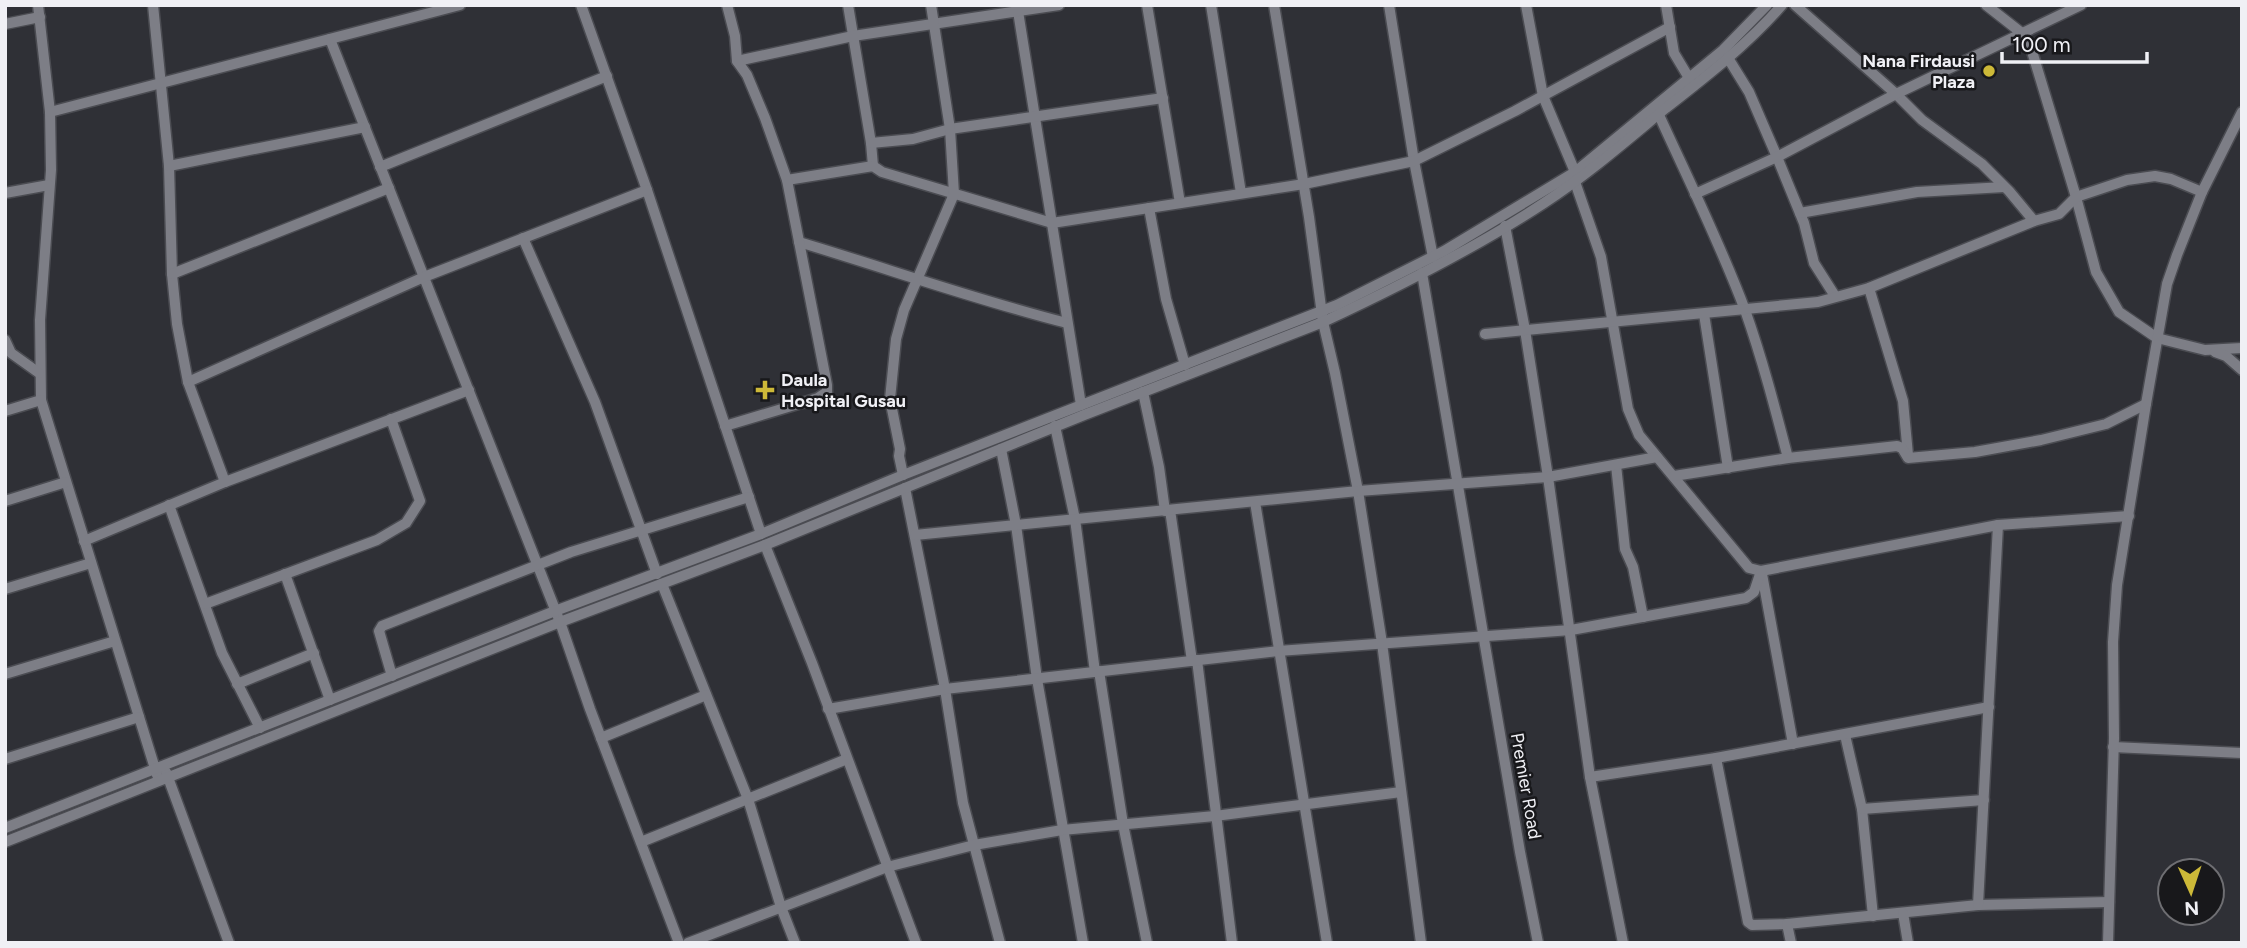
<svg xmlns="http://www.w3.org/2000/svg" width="2247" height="948" viewBox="0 0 2247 948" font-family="Figtree,sans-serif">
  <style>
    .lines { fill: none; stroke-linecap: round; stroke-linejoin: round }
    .minor-casing { stroke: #4b4c52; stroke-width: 13 }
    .minor { stroke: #7d7e86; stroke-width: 10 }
    .poi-dot { fill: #cdb938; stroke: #18181b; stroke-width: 2.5 }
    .labels { text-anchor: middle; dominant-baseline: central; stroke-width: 5; stroke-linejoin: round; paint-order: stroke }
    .poi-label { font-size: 18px; font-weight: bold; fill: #f0f0f5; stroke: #18181b; text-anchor: end }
    .street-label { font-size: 18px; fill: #f0f0f5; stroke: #18181b }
  </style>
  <rect width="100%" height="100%" fill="#2f3036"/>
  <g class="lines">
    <defs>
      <g id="minor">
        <path d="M38 5 50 112 51 170 40 320 41 400 157 775"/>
        <path d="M153 5 169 166 172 274 177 324 188 382 225 482"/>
        <path d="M581 5 647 190 761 534"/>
        <path d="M848 5 871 143 873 166"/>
        <path d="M1017 5 1081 405"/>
        <path d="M1147 5 1180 203"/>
        <path d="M1211 5 1241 193"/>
        <path d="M1274 5 1309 217 1323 322 1335 373 1358 491 1382 643 1421 943"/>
        <path d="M1389 5 1414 161 1433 257"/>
        <path d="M1526 5 1543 96 1575 172"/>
        <path d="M1666 5 1674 53 1689 78"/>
        <path d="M1795 5 1896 94 1922 120 1982 164 2009 191 2034 221"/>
        <path d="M1986 5 2023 34 2031 48 2076 197 2096 272 2119 312 2157 338 2205 350 2242 348"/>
        <path d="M5 24 40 17"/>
        <path d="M330 39 560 622 590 709 679 943"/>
        <path d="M1728 58 1749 92 1777 157 1804 223 1814 263 1835 296"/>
        <path d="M737 61 853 36 1059 5"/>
        <path d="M50 112 460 5"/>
        <path d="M1659 115C1688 179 1720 243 1745 310 1762 358 1775 408 1788 458"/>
        <path d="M871 143 913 139 950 129 1163 98"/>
        <path d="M169 166 365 127"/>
        <path d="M380 167 607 76"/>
        <path d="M787 180 873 166 882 172 1052 223 1304 184 1414 161 1515 111 1670 27"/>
        <path d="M1575 182 1601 257 1628 409 1639 435 1749 568 1761 571 1998 525 2129 516"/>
        <path d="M5 193 49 185"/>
        <path d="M1695 194 1777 157 1896 94 2081 5"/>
        <path d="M1149 208 1166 299 1185 365"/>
        <path d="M1800 213 1917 192 2004 187"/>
        <path d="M1505 226 1525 330 1548 477 1590 777 1623 943"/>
        <path d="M523 238 595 402 657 574"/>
        <path d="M799 242C889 269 976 300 1067 323"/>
        <path d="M1422 273 1520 852 1538 943"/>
        <path d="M172 274 389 188"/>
        <path d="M1869 288 1903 401 1908 455"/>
        <path d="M1704 314 1728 468"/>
        <path d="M1485 334 1818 302 1869 288 2034 221 2059 214 2076 197 2127 180 2155 176 2171 179 2202 192"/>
        <path d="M5 340 11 353 39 373"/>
        <path d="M2215 352 2226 356 2242 370"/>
        <path d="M188 382 424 277 647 190"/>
        <path d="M1143 392 1159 467 1165 511"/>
        <path d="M5 411 41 400"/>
        <path d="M725 426 818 398 827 392V385L787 180 765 118 747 75 737 61 735 36 727 5"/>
        <path d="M1055 426 1075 519 1095 672"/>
        <path d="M1001 449 1016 525 1037 679 1083 943"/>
        <path d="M1616 465 1625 549 1633 567 1643 617"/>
        <path d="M903 475 899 456 900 449 890 399 896 339 904 310 954 194 950 129 931 5"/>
        <path d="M1674 476 1788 458 1897 446 1902 448 1908 458 1975 452 2041 440 2106 424 2146 404"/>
        <path d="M905 488 945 689 963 803 1000 943"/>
        <path d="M5 501 66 482"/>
        <path d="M1255 502 1327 943"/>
        <path d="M169 505 222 653 260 728"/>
        <path d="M1170 510 1192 661"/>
        <path d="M915 535 1358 491 1548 477 1657 457"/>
        <path d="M84 541 225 482 469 390"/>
        <path d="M765 545 812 663 916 943"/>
        <path d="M285 574 330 700"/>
        <path d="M1762 574 1793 744"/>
        <path d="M662 584 748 799 781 907 795 943"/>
        <path d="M5 589 91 563"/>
        <path d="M205 604 377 540 406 523 420 501 391 419"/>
        <path d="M1197 660 1232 943"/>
        <path d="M1099 671 1123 824 1147 943"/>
        <path d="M5 674 115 641"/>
        <path d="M392 676 379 631 382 626 571 552 749 497"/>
        <path d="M237 684 314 653"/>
        <path d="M828 709 945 689 1278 651 1571 630 1746 598 1754 592 1761 571"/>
        <path d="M1845 735 1862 809 1873 916"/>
        <path d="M601 738 706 695"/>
        <path d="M2113 747 2242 753"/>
        <path d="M1716 758 1748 922 1752 925 1787 924 1978 905 2109 902"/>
        <path d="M5 759 139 717"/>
        <path d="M166 772 229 943"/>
        <path d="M1590 777 1716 758 1989 707"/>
        <path d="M1862 809 1984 800"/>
        <path d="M5 828 555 611 761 534 903 475 1337 305 1444 251 1575 172 1723 50 1767 5"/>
        <path d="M5 842 560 622 765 545 1084 415 1323 322C1398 287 1474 249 1544 203 1587 175 1626 141 1666 108 1707 76 1748 44 1782 5"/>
        <path d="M641 842 847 759"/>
        <path d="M1978 905 1998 525"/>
        <path d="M1903 913 1908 943"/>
        <path d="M1787 924 1791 943"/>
        <path d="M688 943 887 867 974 845 1062 830 1215 816 1401 792"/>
        <path d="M2108 943 2114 738 2113 642 2117 585 2146 404 2167 284 2177 255 2202 192 2242 112"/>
      </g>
    </defs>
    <use href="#minor" class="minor-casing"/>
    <use href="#minor" class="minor"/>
  </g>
  <g class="poi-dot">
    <circle cx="1989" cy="71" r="7"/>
    <path d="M761.5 379.5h7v7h7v7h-7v7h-7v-7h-7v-7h7z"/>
  </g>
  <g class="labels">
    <g class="poi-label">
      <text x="1975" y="61">Nana Firdausi<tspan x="1975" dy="21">Plaza</tspan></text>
      <text x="781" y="380" text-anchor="start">Daula<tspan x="781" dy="21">Hospital Gusau</tspan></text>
    </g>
    <g class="street-label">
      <text transform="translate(1526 786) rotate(80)">Premier Road</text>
    </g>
  </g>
  <rect width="2247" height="948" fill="none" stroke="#f0f0f5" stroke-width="14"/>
  <g transform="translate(2191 892) rotate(177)"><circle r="33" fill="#18181b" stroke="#6e6e72" stroke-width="2"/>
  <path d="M0-5L12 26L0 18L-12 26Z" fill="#cdb938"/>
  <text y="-10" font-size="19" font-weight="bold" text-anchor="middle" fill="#f0f0f5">N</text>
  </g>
  <path d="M2002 52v10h145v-10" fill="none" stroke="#f0f0f5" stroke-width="3.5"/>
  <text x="2012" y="52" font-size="21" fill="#f0f0f5" stroke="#18181b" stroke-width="5" paint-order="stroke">100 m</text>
</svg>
